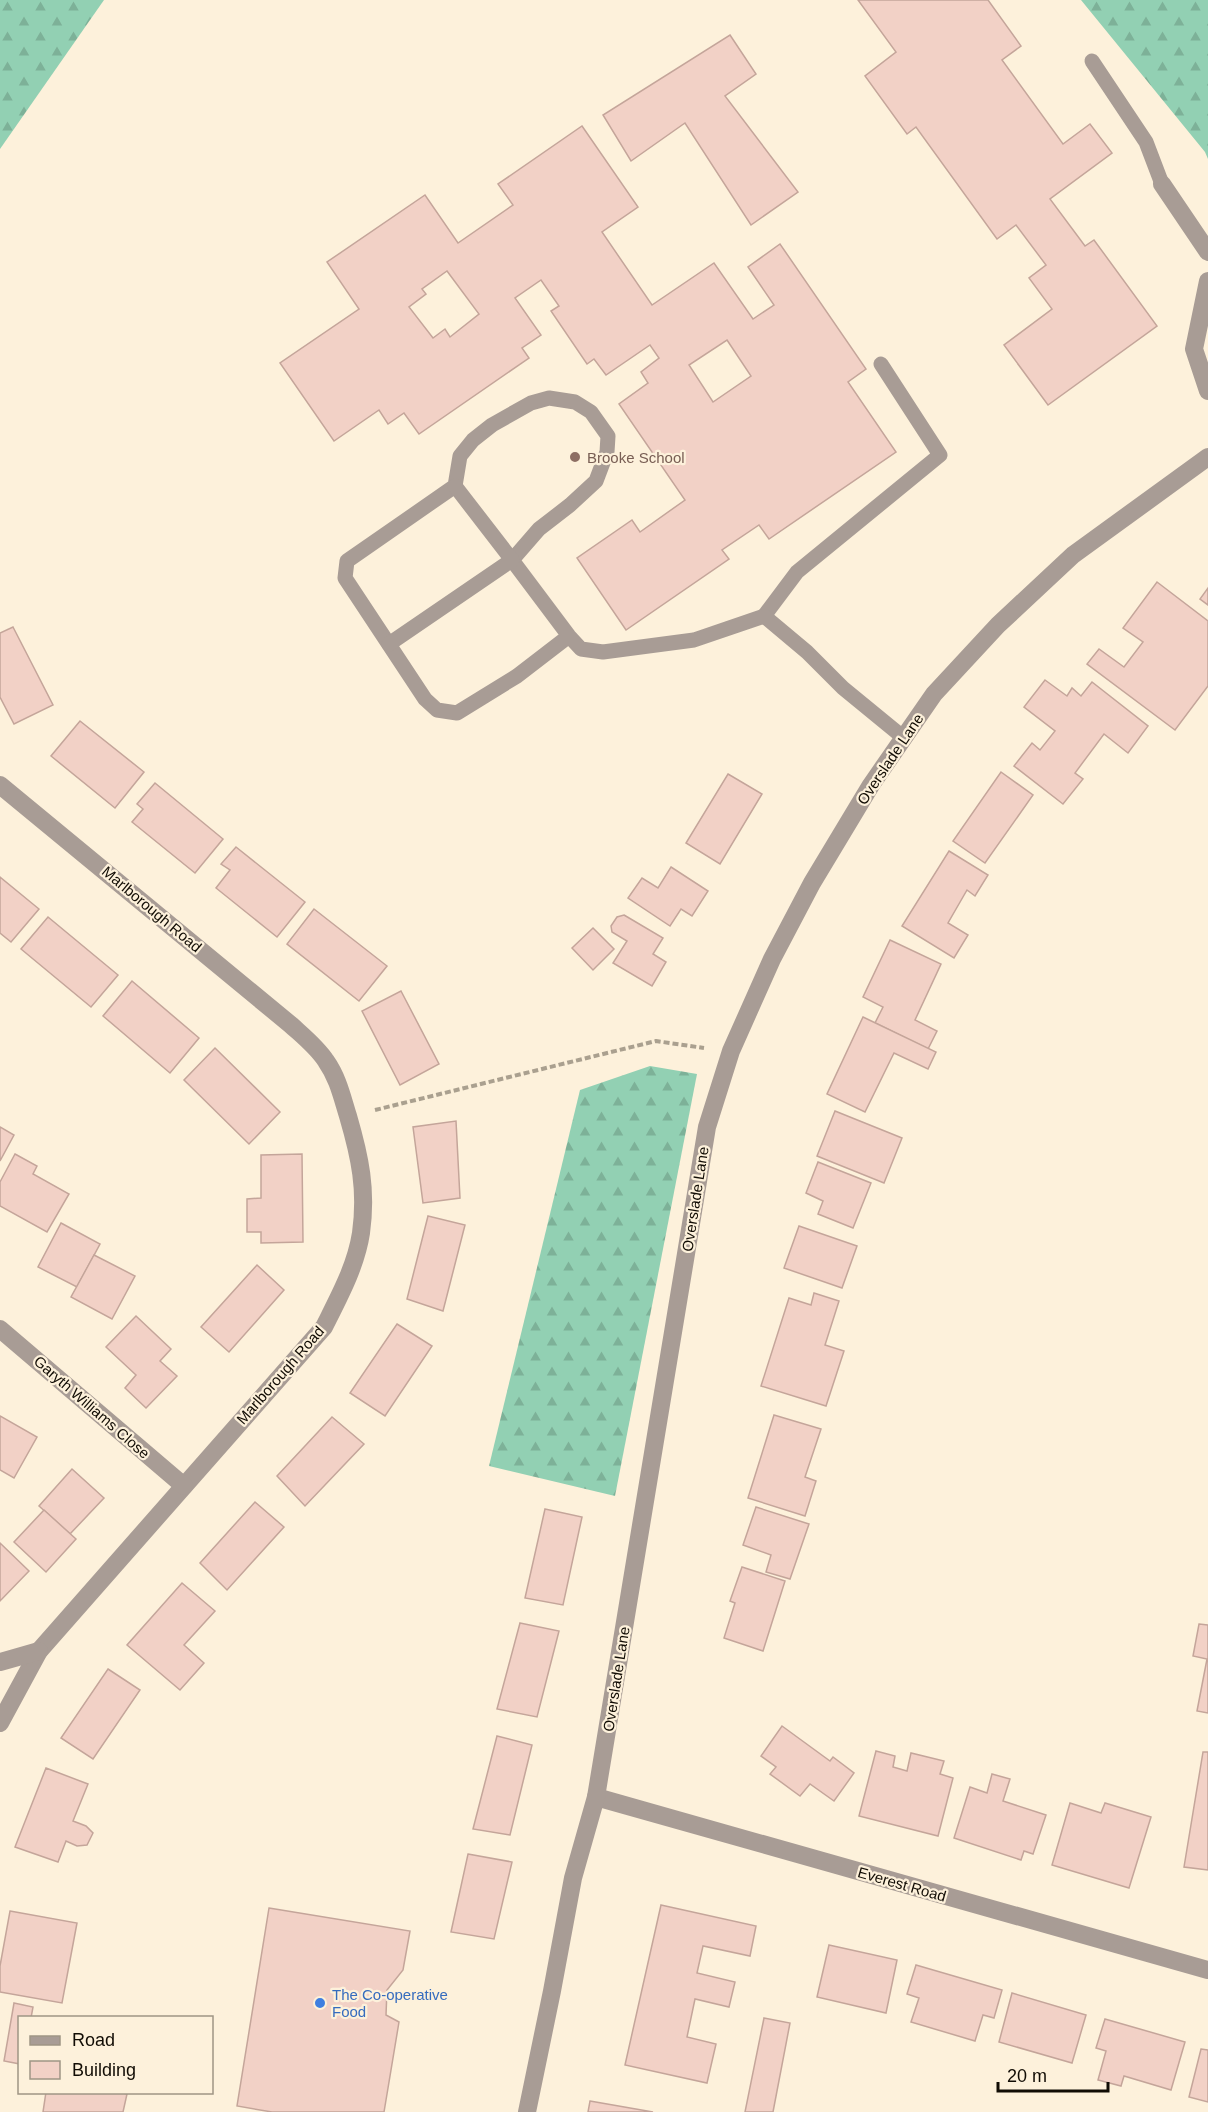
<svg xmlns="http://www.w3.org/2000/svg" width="1208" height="2112" viewBox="0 0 1208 2112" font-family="Helvetica,sans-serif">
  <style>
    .forest { fill: url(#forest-firs) }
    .building { fill: #f2d1c6; stroke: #c4a59a; stroke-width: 1.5; fill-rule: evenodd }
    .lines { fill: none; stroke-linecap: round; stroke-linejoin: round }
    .path { stroke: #aaa08f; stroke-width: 4; stroke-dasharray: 6 3; stroke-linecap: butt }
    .lane { stroke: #a89c95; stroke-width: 15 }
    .street { stroke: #a89c95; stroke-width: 18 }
    .education-dot { fill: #8d6e63; stroke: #fdf1db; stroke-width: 2 }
    .shop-dot { fill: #3f7fe0; stroke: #fdf1db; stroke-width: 2 }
    .labels { text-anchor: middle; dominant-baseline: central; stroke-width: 4.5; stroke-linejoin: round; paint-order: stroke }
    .education-label { font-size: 15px; fill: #785e54; stroke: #fdf1db; text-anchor: start }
    .street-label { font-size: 15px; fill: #110c04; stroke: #fdf1db }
    .shop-label { font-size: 15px; fill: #366cbe; stroke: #fdf1db; text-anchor: start }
  </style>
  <defs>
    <pattern id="forest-firs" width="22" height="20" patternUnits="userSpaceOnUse" patternTransform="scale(1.5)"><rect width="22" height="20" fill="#92d0b3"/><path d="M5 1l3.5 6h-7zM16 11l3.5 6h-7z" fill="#7db198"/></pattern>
  </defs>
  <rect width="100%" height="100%" fill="#fdf1db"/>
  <g class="forest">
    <path d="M0 0H104L0 149Z"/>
    <path d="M1081 0H1208V159L1205 152Z"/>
    <path d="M650 1066 697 1074 615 1496 489 1466 580 1090Z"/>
  </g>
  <g class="building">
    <path d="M858 0H988L1021 46 1002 60 1063 144 1090 124 1112 153 1050 199 1085 246 1094 240 1157 326 1048 405 1004 345 1052 309 1029 278 1046 265 1016 225 997 239 916 127 907 134 865 76 896 52Z"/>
    <path d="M730 35 756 74 725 96 798 192 751 225 685 123 631 161 603 115Z"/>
    <path d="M582 126 638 207 602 232 652 305 714 263 753 319 774 305 748 267 780 244 866 369 848 382 896 452 769 539 759 525 722 550 729 559 626 630 577 558 632 520 640 532 685 500 619 404 648 383 641 372 659 358 650 345 606 375 594 359 587 364 551 311 559 306 541 280 515 298 541 335 522 348 529 358 419 434 404 413 388 424 379 410 334 441 280 363 359 309 327 262 425 195 458 243 513 205 498 184ZM447 271 479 314 450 337 445 329 433 338 409 307 426 294 422 289ZM727 340 751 376 713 402 689 365Z"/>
    <path d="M1157 582 1208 621V686L1175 730 1087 664 1099 649 1124 667 1143 642 1123 628Z"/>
    <path d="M1208 588V605L1200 599Z"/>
    <path d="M13 627 53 705 14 724 0 697V633Z"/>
    <path d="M1045 680 1067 696 1072 688 1081 696 1092 682 1148 726 1128 753 1104 734 1075 773 1083 779 1063 804 1014 766 1032 743 1040 750 1055 731 1024 707Z"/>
    <path d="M80 721 144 772 115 808 51 756Z"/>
    <path d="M1001 772 1033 795 985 863 953 841Z"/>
    <path d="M728 774 762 794 720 864 686 843Z"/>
    <path d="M155 783 223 839 195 873 132 822 143 809 137 804Z"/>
    <path d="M236 847 305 902 277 937 216 888 230 870 221 864Z"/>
    <path d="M949 851 988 875 975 896 967 890 948 923 968 935 954 958 902 926Z"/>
    <path d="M671 867 708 891 692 916 681 909 670 926 628 898 642 878 658 888Z"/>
    <path d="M0 877 39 909 11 942 0 933Z"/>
    <path d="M314 909 387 966 359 1001 287 944Z"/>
    <path d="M624 915 663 938 653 954 666 962 652 986 613 963 627 941 612 932 611 926 617 917Z"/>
    <path d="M48 917 118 975 91 1007 21 949Z"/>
    <path d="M593 928 614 949 593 970 572 948Z"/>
    <path d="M890 940 941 964 915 1020 937 1031 928 1049 875 1023 883 1007 863 997Z"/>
    <path d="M132 981 199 1038 170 1073 103 1016Z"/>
    <path d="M401 991 439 1064 400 1085 362 1011Z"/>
    <path d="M863 1017 936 1052 928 1069 894 1053 865 1112 827 1094Z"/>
    <path d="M215 1048 280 1112 249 1144 184 1080Z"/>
    <path d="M835 1111 902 1138 884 1183 817 1156Z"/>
    <path d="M456 1121 460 1198 423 1203 413 1127Z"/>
    <path d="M0 1127 14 1135 0 1161Z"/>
    <path d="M15 1154 37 1166 33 1174 69 1194 47 1232 0 1206V1182Z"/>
    <path d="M302 1154 303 1242 261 1243V1232H247V1199L261 1198V1155Z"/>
    <path d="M818 1162 871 1183 853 1228 818 1214 823 1201 806 1193Z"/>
    <path d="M428 1216 465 1225 443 1311 407 1299Z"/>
    <path d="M61 1223 100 1244 77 1287 38 1267Z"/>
    <path d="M799 1226 857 1246 842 1288 784 1268Z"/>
    <path d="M94 1255 135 1276 112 1319 71 1297Z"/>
    <path d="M257 1265 284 1290 229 1352 201 1327Z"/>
    <path d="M814 1293 839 1301 825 1345 844 1351 826 1406 761 1386 789 1298 811 1305Z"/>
    <path d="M136 1316 171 1349 160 1361 177 1376 146 1408 125 1388 136 1375 106 1347Z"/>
    <path d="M397 1324 432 1346 385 1416 350 1393Z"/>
    <path d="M774 1415 821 1429 805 1477 816 1481 805 1516 748 1498Z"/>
    <path d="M0 1416 37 1437 14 1478 0 1470Z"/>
    <path d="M332 1417 364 1444 305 1506 277 1476Z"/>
    <path d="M72 1469 104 1498 70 1534 39 1506Z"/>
    <path d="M255 1502 284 1527 227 1590 200 1563Z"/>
    <path d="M756 1507 809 1524 790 1579 766 1572 771 1555 743 1545Z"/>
    <path d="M545 1509 582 1517 563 1605 525 1598Z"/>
    <path d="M44 1510 76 1539 46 1572 14 1542Z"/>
    <path d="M0 1543 29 1571 0 1601Z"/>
    <path d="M742 1567 785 1581 763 1651 724 1638 735 1603 730 1601Z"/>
    <path d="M182 1583 215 1611 184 1645 204 1663 180 1690 127 1645Z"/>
    <path d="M520 1623 559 1631 537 1717 497 1709Z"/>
    <path d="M1199 1624 1208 1625V1713L1197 1711 1207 1659 1193 1656Z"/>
    <path d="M108 1669 140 1690 93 1759 61 1738Z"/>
    <path d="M782 1726 830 1761 833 1757 854 1773 834 1801 810 1784 800 1796 770 1774 776 1767 761 1756Z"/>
    <path d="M497 1736 532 1745 510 1835 473 1829Z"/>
    <path d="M876 1751 895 1756 893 1767 907 1771 911 1753 944 1761 940 1774 953 1778 938 1836 859 1816Z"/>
    <path d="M1203 1752H1208V1870L1184 1867Z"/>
    <path d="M46 1768 88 1784 73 1821 86 1826 93 1833 87 1845 77 1846 66 1841 58 1862 15 1847Z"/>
    <path d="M992 1774 1010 1779 1003 1801 1046 1815 1033 1854 1024 1851 1021 1860 954 1838 970 1787 987 1793Z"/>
    <path d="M1070 1803 1101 1813 1105 1803 1151 1817 1129 1888 1052 1865Z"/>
    <path d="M468 1854 512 1862 494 1939 451 1932Z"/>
    <path d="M661 1905 756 1926 750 1956 703 1946 697 1973 735 1982 729 2007 695 1999 687 2037 716 2044 707 2083 625 2065Z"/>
    <path d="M269 1908 410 1931 403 1970 387 1990 386 2015 399 2022 384 2112H272L237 2106Z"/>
    <path d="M10 1911 77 1923 62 2003 0 1992V1966Z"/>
    <path d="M829 1945 897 1960 886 2013 817 1997Z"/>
    <path d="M916 1965 1002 1990 994 2018 983 2015 975 2041 911 2022 919 1998 907 1994Z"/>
    <path d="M1012 1993 1086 2015 1072 2063 999 2042Z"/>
    <path d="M14 2003 33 2007 31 2018H20V2064L4 2061Z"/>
    <path d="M764 2018 790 2023 773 2112H745Z"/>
    <path d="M1105 2019 1185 2042 1171 2090 1124 2076 1121 2086 1098 2080 1106 2051 1096 2048Z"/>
    <path d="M1201 2049 1208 2050V2102L1189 2097Z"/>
    <path d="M46 2092H119L127 2094 123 2112H43Z"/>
    <path d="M590 2101 653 2112H588Z"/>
  </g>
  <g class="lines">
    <path class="path" d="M375 1110 656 1041 704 1048"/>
    <g class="lane">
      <path d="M1092 61 1146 142 1162 184"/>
      <path d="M764 616 797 572 940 455 881 364"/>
      <path d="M569 636 517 676 457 713 437 710 425 699 345 578 347 561 455 486 460 456 473 440 492 425 531 403 549 398 575 402 591 412 608 436 607 452 596 481 570 505 539 529 512 560 569 636 581 649 603 652 694 640 764 616 807 652 843 688 904 738"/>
      <path d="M389 644 512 560 455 486"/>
    </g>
    <g class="street">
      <path d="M1162 184 1208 252"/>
      <path d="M1208 281 1194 349 1208 391"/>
      <path d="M0 785 291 1025C303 1036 317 1047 326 1061 338 1078 342 1097 348 1116 360 1157 367 1190 361 1233 356 1266 339 1297 324 1327L39 1651 0 1723"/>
      <path d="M0 1329 184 1486"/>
      <path d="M0 1662 39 1651"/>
      <path d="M596 1797 1208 1970"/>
      <path d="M527 2112 552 1991 573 1878 596 1797 707 1127 731 1051 772 959 812 883 871 785 934 694 998 625 1073 555 1208 457"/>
    </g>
  </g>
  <circle class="education-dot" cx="575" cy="457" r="6"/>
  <circle class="shop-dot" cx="320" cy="2003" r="6"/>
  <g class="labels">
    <g class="education-label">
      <text x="587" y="457">Brooke School</text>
    </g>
    <g class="street-label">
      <text transform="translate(890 759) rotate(-56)">Overslade Lane</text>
      <text transform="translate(152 909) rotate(40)">Marlborough Road</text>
      <text transform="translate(695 1199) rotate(-81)">Overslade Lane</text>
      <text transform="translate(280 1375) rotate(-49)">Marlborough Road</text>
      <text transform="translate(92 1407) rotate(41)">Garyth Williams Close</text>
      <text transform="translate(616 1679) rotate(-81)">Overslade Lane</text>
      <text transform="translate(902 1884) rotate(16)">Everest Road</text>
    </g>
    <g class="shop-label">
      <text x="332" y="1994">The Co-operative<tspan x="332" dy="17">Food</tspan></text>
    </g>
  </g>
  <rect x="18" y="2016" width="195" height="78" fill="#fdf1db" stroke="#9f9585" stroke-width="1.5"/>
  <rect x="30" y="2036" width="30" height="9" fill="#a89c95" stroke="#9f9585" stroke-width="1.5"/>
  <text x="72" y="2046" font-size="18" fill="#110c04">Road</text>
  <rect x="30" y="2061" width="30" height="18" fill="#f2d1c6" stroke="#9f9585" stroke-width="1.5"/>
  <text x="72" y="2076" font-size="18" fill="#110c04">Building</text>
  <path d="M998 2082v9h110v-9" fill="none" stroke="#110c04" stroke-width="3"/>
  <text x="1007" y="2082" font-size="18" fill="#110c04" stroke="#fdf1db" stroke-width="4.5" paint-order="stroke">20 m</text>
</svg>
